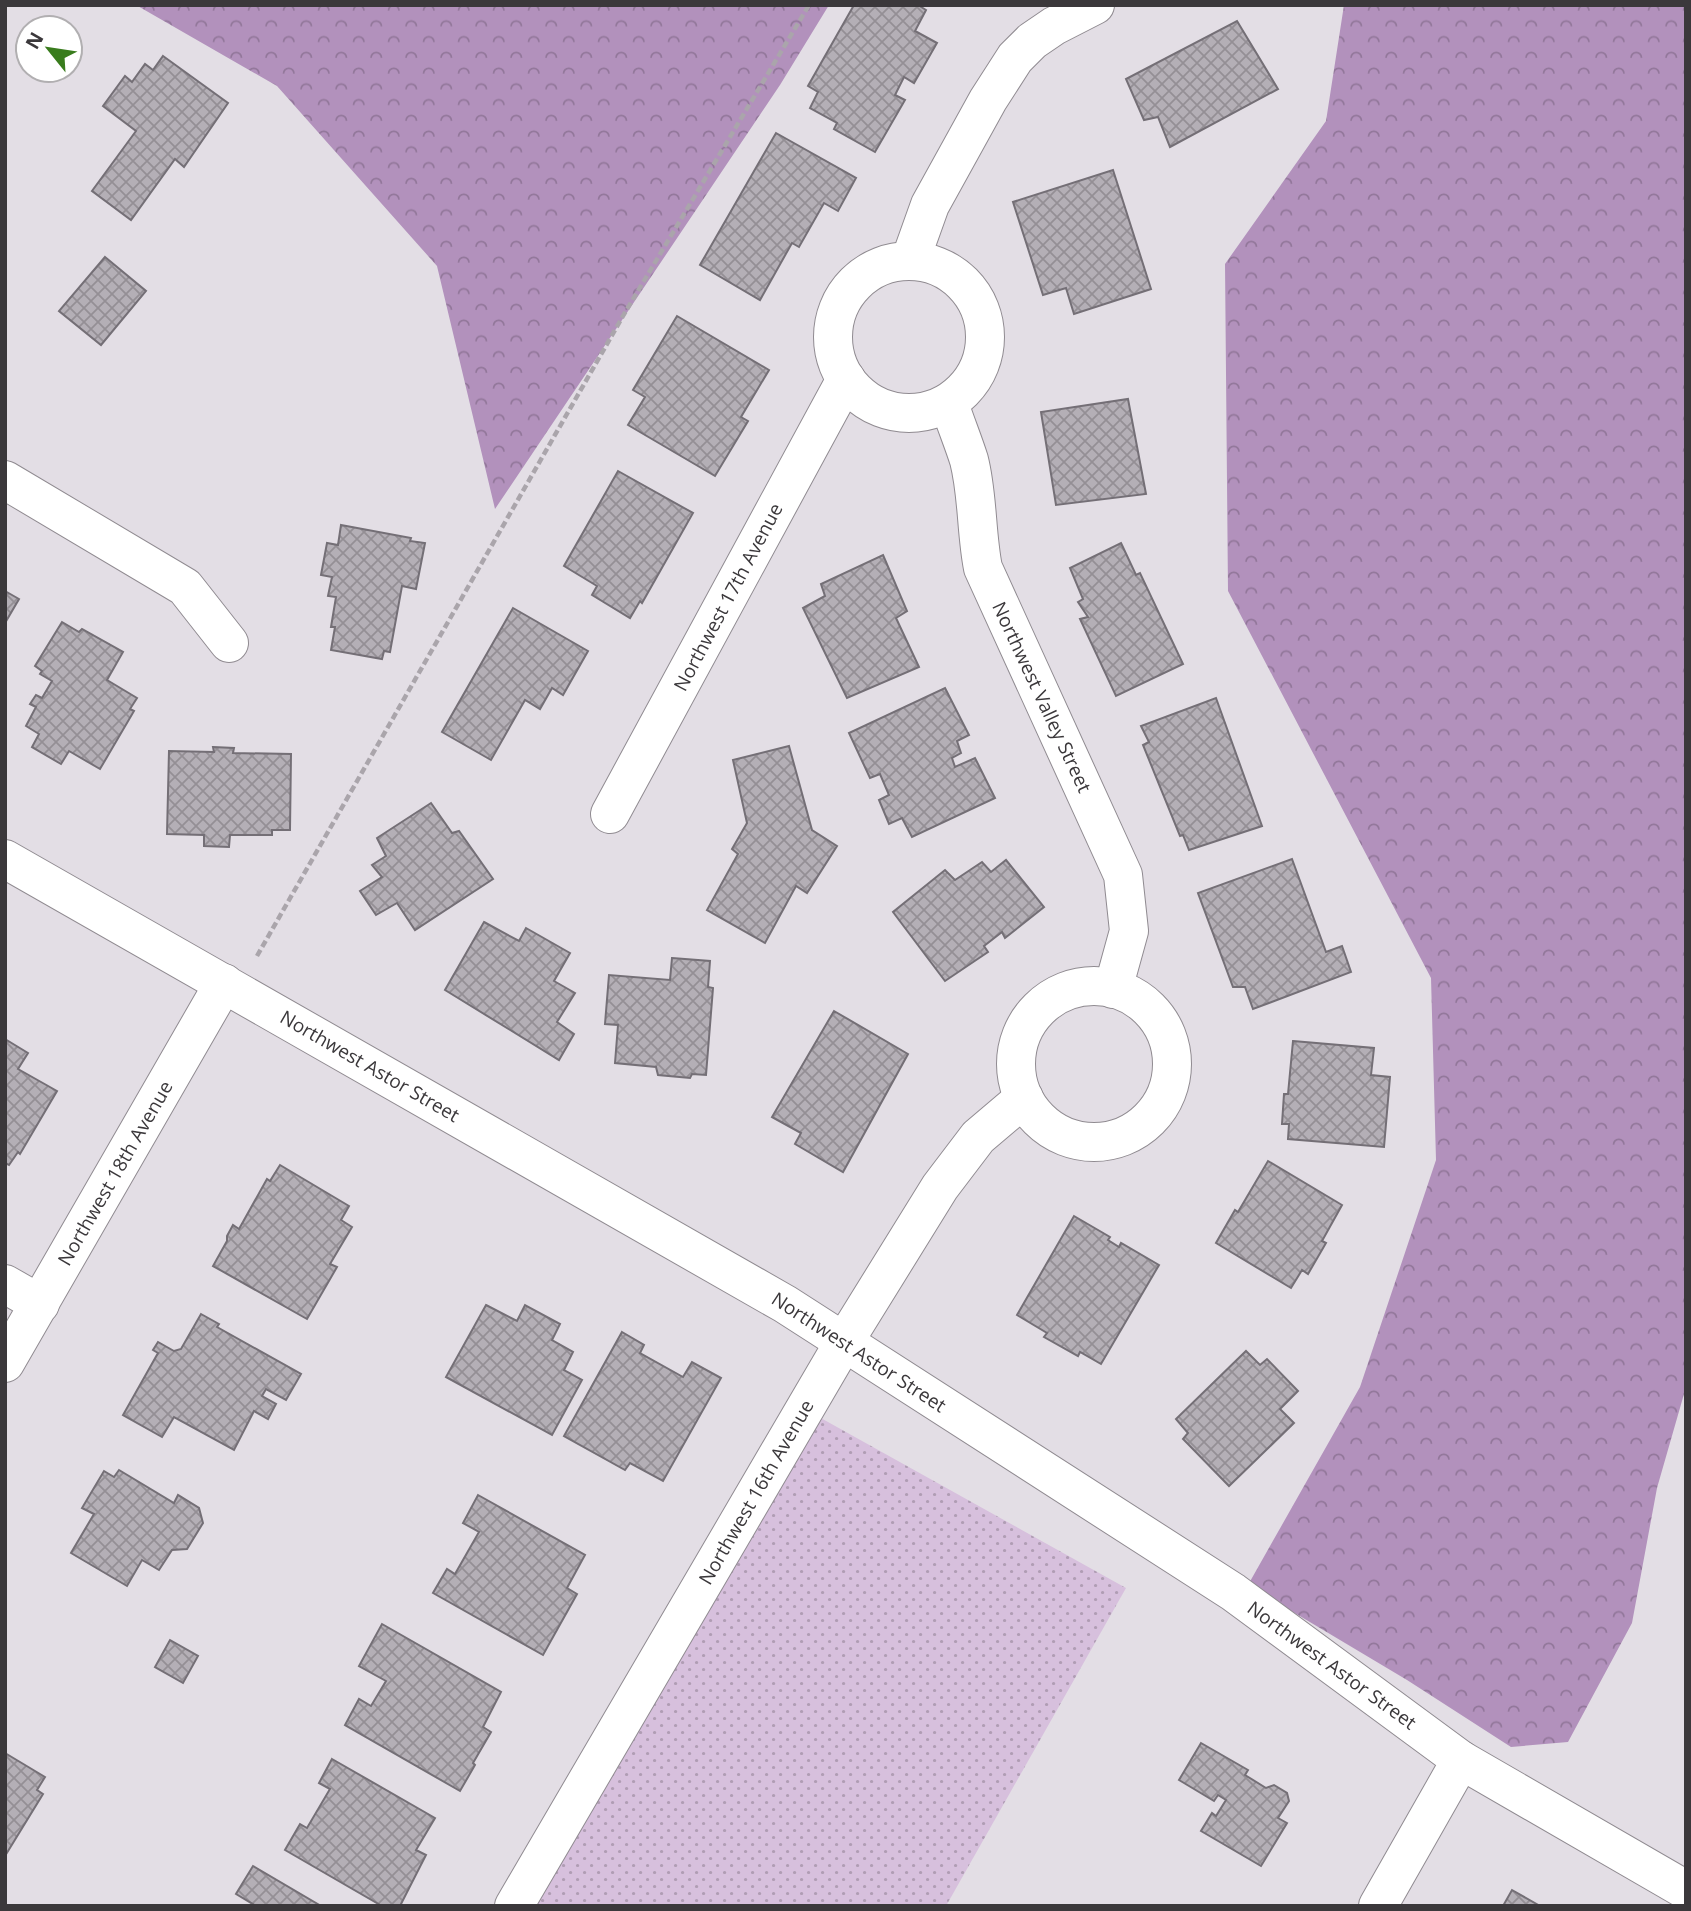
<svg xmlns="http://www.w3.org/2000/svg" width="1691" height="1911" viewBox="0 0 1691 1911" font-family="'Open Sans',sans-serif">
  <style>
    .grass { fill: url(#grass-dots) }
    .forest { fill: url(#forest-crowns) }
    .building { fill: url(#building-cross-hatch); stroke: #746f76; stroke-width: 2 }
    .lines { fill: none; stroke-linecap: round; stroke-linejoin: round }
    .minor-casing { stroke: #908b91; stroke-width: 40 }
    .path { stroke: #aaa5ab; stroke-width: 4.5; stroke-dasharray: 7 3.5; stroke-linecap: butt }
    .minor { stroke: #fff; stroke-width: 38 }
    .labels { text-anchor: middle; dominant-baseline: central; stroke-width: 5; stroke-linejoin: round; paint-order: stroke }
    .street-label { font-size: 19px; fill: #3b383b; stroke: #fff }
  </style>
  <defs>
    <pattern id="grass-dots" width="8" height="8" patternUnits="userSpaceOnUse" patternTransform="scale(1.75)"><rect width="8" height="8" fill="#d7c0dd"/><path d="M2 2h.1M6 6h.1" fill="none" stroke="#b09db4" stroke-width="1.8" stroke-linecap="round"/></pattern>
    <pattern id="forest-crowns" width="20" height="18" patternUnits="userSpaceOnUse" patternTransform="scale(1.75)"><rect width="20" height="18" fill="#b291bc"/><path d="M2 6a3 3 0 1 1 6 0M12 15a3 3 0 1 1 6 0" fill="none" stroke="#92779a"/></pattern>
    <pattern id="building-cross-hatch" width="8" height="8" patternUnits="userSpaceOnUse" patternTransform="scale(1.75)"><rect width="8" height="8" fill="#b4afb6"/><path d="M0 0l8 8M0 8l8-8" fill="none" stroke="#948f95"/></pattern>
  </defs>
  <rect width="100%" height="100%" fill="#e3dee5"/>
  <path class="grass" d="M819 1417 1126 1588 946 1906H529Z"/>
  <g class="forest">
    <path d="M136 5H829L780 85 495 509 437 266 277 86Z"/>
    <path d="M1344 5H1686V1387L1657 1488 1632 1623 1568 1742 1511 1747 1407 1680 1248 1585 1360 1387 1436 1160 1431 978 1228 591 1225 264 1326 121Z"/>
  </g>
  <g class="building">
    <path d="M854 5H918L926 10 915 31 937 43 914 83 904 77 895 95 905 100 875 152 834 129 837 123 810 108 818 92 808 86Z"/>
    <path d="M1237 21 1278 89 1170 147 1158 117 1144 120 1126 79Z"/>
    <path d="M163 56 228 103 184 167 175 159 131 220 92 191 136 131 103 106 125 76 132 82 145 64 153 70Z"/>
    <path d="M776 133 856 178 838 211 824 203 799 247 792 243 760 300 700 265Z"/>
    <path d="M1113 170 1151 289 1074 314 1066 288 1043 295 1013 202Z"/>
    <path d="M105 257 146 291 101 345 59 311Z"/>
    <path d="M677 316 769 370 741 417 748 421 715 476 628 425 645 397 633 390Z"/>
    <path d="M1128 399 1146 494 1056 505 1041 412Z"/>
    <path d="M618 471 693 513 642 603 640 601 630 618 592 595 597 586 564 566Z"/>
    <path d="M341 525 411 538 410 541 425 543 416 589 402 586 390 652 384 651 382 659 331 650 335 627H331L336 597 328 596 332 577 321 575 327 543 338 545Z"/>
    <path d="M1121 543 1136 575 1140 573 1183 664 1116 696 1080 619 1088 617 1078 602 1083 599 1070 568Z"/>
    <path d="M883 555 907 611 896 618 919 667 847 698 803 608 825 596 821 584Z"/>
    <path d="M5 591 19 599 5 623Z"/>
    <path d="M513 608 588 651 563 695 552 688 540 709 525 700 491 760 442 732Z"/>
    <path d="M62 622 79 632 82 629 123 652 107 680 137 698 130 709 134 711 100 769 69 751 61 764 32 747 39 734 26 726 36 707 30 704 36 695 42 698 52 681 40 674 42 671 35 666Z"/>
    <path d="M945 688 969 735 957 741 961 753 952 758 955 767 975 758 995 798 912 837 902 818 889 824 879 800 889 795 880 774 870 778 849 733Z"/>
    <path d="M1216 698 1262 826 1189 850 1183 835 1180 836 1143 745 1149 742 1141 726Z"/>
    <path d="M789 746 812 830 837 846 807 893 796 886 765 943 707 910 738 854 732 849 747 823 733 760Z"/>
    <path d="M213 747 234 748 233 753 291 754 290 830H272V835H230L229 847 204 846V835L167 834 169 751 214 752Z"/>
    <path d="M431 803 452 833 459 831 493 879 415 930 397 903 376 915 360 891 382 877 372 865 386 856 377 838Z"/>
    <path d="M1292 859 1326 952 1342 946 1351 972 1253 1009 1245 987H1233L1198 893Z"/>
    <path d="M1006 860 1044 907 1005 938 1002 932 984 946 988 952 945 981 893 912 945 870 955 880 982 862 991 872Z"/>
    <path d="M484 922 519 941 526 928 570 953 554 981 575 993 557 1022 574 1034 559 1060 445 990Z"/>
    <path d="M672 958 710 961 708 987 713 988 706 1075 692 1074 690 1078 658 1075 656 1067 615 1063 618 1025 605 1024 609 975 670 980Z"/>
    <path d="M834 1011 908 1054 843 1172 795 1144 801 1133 772 1117Z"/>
    <path d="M5 1039 28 1053 18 1069 57 1091 20 1154 18 1152 9 1165 5 1163Z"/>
    <path d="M1293 1041 1374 1048 1371 1075 1390 1077 1384 1147 1288 1139 1289 1124H1282L1284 1094H1288Z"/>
    <path d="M1268 1161 1342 1205 1322 1241 1326 1243 1308 1274 1302 1270 1291 1288 1216 1243 1235 1210 1238 1212Z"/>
    <path d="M280 1165 349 1206 341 1220 352 1227 330 1264 337 1267 307 1319 213 1266 227 1241V1236L233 1225 239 1229 267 1179 270 1181Z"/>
    <path d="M1074 1216 1110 1237 1108 1240 1119 1247 1121 1243 1159 1265 1101 1364 1080 1352 1078 1356 1044 1337 1047 1333 1017 1315Z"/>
    <path d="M486 1305 517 1321 525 1305 560 1324 552 1340 573 1352 564 1370 582 1380 552 1435 446 1377Z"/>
    <path d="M201 1314 219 1324 217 1327 301 1374 286 1400 266 1389 262 1396 276 1404 268 1419 254 1411 234 1450 174 1417 162 1437 123 1415 158 1353 153 1350 158 1342 174 1351 181 1349Z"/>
    <path d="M622 1332 644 1345 640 1353 683 1377 692 1362 721 1378 663 1481 630 1463 625 1470 564 1436Z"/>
    <path d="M1246 1351 1260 1365 1267 1359 1298 1391 1280 1409 1294 1423 1229 1486 1183 1439 1188 1433 1176 1419Z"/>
    <path d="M119 1470 174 1503 178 1495 199 1508 203 1523 187 1549 172 1550 159 1570 142 1560 127 1586 71 1553 94 1514 82 1508 104 1471 114 1477Z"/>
    <path d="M478 1495 585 1555 567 1588 577 1594 543 1655 433 1593 447 1569 455 1574 479 1532 463 1523Z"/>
    <path d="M382 1624 501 1692 483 1727 491 1732 473 1763 475 1765 460 1791 345 1725 359 1699 371 1706 386 1681 359 1666Z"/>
    <path d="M170 1640 198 1656 183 1683 155 1667Z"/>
    <path d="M1201 1743 1248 1770 1245 1775 1266 1788 1274 1785 1287 1793 1289 1801 1278 1818 1287 1823 1261 1866 1201 1831 1212 1813 1216 1816 1226 1800 1218 1795 1214 1801 1179 1780Z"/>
    <path d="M5 1753 45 1777 37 1790 43 1794 5 1856Z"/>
    <path d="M332 1759 435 1818 416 1850 426 1855 400 1906H382L285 1850 300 1824 307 1828 330 1789 319 1783Z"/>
    <path d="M253 1866 321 1906H256L236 1894Z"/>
    <path d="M1512 1890 1540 1906H1503Z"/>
  </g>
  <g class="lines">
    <defs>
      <g id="minor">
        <circle cx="909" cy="337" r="76"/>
        <path d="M910 261 930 205 988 100 1015 58 1032 41 1054 26 1095 5"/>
        <path d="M949 403C955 422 963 441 969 460 978 495 976 533 983 568L1123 875 1129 931 1113 989"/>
        <path d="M5 480 185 587 229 643"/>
        <path d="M610 814 846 379"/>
        <path d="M5 859 785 1304 1233 1592 1461 1760 1686 1890"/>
        <circle cx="1094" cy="1064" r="78"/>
        <path d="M5 1284 40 1304"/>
        <path d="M5 1363 224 983"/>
        <path d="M514 1906 844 1342 940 1187 978 1137 1024 1098"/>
        <path d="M1378 1906 1461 1760"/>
      </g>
    </defs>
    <use href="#minor" class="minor-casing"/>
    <path class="path" d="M257 956 623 316 809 5"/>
    <use href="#minor" class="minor"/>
  </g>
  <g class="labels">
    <g class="street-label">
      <text transform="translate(728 597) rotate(-62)">Northwest 17th Avenue</text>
      <text transform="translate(1042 697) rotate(65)">Northwest Valley Street</text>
      <text transform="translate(370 1066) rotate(30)">Northwest Astor Street</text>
      <text transform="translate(115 1173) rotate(-60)">Northwest 18th Avenue</text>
      <text transform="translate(859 1352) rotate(33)">Northwest Astor Street</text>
      <text transform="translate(756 1492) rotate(-60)">Northwest 16th Avenue</text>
      <text transform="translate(1332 1665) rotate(36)">Northwest Astor Street</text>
    </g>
  </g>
  <rect width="1691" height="1911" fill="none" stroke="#3b383b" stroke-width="14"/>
  <g transform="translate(49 49) rotate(300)"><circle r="33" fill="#ffffff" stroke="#b1afb1" stroke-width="2"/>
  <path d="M0-5L12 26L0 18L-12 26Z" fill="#397c1d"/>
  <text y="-10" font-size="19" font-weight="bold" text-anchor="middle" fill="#3b383b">N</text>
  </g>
</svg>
